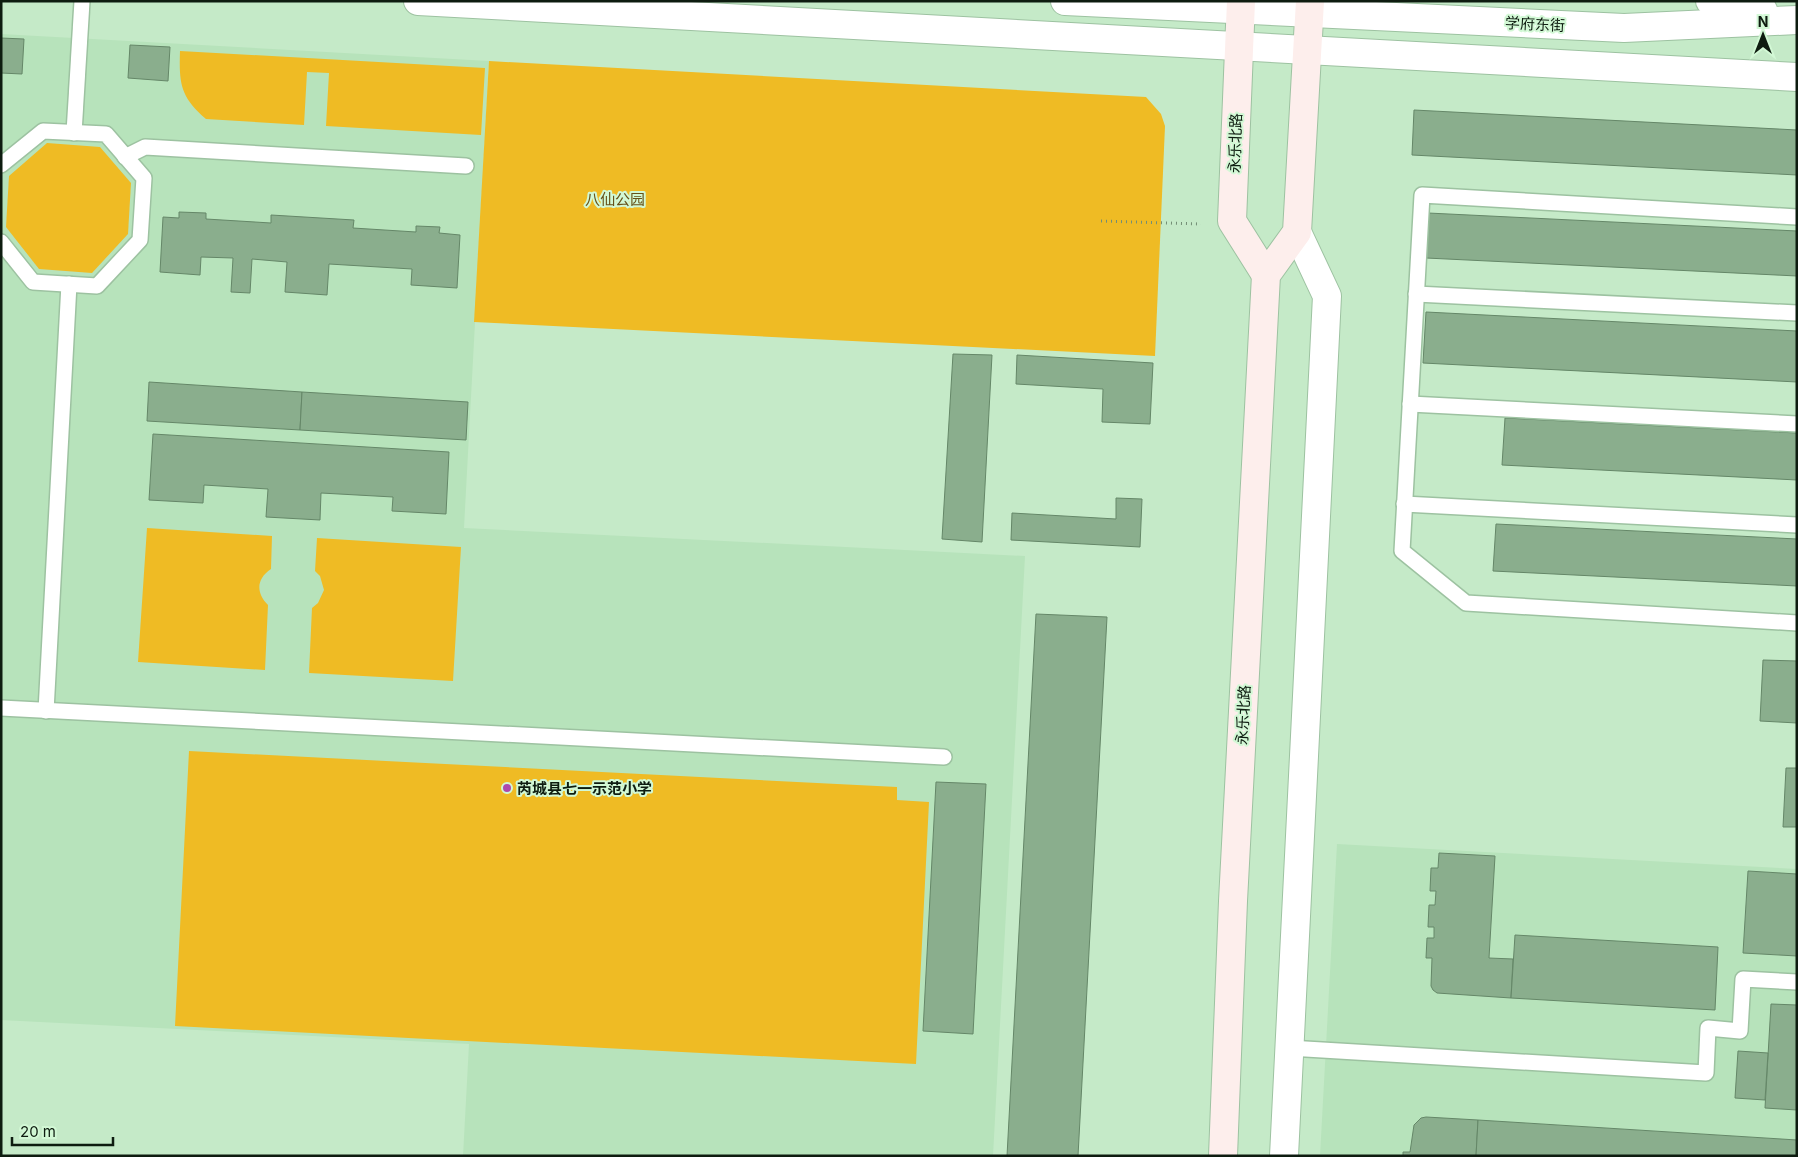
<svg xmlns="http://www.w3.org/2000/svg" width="1798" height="1157" viewBox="0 0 1798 1157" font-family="Inter,'Noto Sans SC',sans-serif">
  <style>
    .built { fill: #b7e3bb }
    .green { fill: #efbb24 }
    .building { fill: #8aae8d; stroke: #658768 }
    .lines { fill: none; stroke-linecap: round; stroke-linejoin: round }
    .service-casing { stroke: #9dc2a1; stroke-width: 18 }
    .minor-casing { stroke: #9dc2a1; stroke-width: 30 }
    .tertiary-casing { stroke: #9dc2a1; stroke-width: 30 }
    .secondary-casing { stroke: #9dc2a1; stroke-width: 30 }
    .path { stroke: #728d75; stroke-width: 3; stroke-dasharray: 1 4; stroke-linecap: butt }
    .service { stroke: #fff; stroke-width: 15 }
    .minor { stroke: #fff; stroke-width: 28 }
    .tertiary { stroke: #fff; stroke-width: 28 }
    .secondary { stroke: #fdeeec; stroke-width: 28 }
    .poi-dot { fill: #ad48ad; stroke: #d2f8d5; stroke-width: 2 }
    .labels { text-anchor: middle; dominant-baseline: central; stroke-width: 4; stroke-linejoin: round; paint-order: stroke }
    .street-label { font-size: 15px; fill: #0e1c10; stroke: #d2f8d5 }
    .park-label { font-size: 15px; fill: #665119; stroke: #d2f8d5 }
    .poi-label { font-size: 15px; font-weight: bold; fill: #0e1c10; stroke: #d2f8d5; text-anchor: start }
  </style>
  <rect width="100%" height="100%" fill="#c5eac8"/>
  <g class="built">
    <path d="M1 34 489 61 464 528 1025 556 993 1156H463L469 1044 1 1020Z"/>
    <path d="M1337 844 1797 869V1156H1320Z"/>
  </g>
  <g class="green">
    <path d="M180 51 485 68 481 135 326 126 329 73 307 72 304 125 206 119C180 97 179 83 180 51Z"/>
    <path d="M489 61 1146 97 1161 114 1165 126 1155 356 474 322Z"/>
    <path d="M47 143 100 147 131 183 128 234 92 273 39 269 6 227 9 176Z"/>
    <path d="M147 528 272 536 271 569C256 579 256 593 268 605L265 670 138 662Z"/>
    <path d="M317 538 461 547 453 681 309 673 312 608 318 603 324 590 320 576 315 571Z"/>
    <path d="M189 751 897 787V800L929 802 916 1064 175 1026Z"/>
  </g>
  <g class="building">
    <path d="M1 38 24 39 22 74 1 73Z"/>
    <path d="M130 45 170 47 168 81 128 78Z"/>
    <path d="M1414 110 1797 130V175L1412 155Z"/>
    <path d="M179 212 206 213V219L271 223V215L354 220 353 228 416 232V226L440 227 439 233 460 235 457 288 411 285 412 269 329 264 327 295 285 292 287 262 252 259 250 293 231 292 233 258 201 257 200 275 160 272 163 217 179 218Z"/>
    <path d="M1428 213 1797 231V276L1426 258Z"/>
    <path d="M1426 312 1797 331V382L1423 363Z"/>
    <path d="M953 354 992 355 982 542 942 539Z"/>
    <path d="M1017 355 1153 363 1150 424 1102 422 1103 389 1016 384Z"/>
    <path d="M149 382 302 392 300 430 147 421Z"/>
    <path d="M302 392 468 402 466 440 300 430Z"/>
    <path d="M1505 418 1797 433V480L1502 465Z"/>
    <path d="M153 434 449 452 446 514 392 511 393 497 321 493 320 520 266 517 268 489 204 485 203 503 149 500Z"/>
    <path d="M1116 498 1142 499 1140 547 1011 540 1012 513 1116 519Z"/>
    <path d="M1496 524 1797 539V586L1493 571Z"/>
    <path d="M1036 614 1107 617 1078 1156H1007Z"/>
    <path d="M1763 660 1797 661V723L1760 721Z"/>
    <path d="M1786 768H1797V827H1783Z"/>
    <path d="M936 782 986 784 973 1034 923 1031Z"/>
    <path d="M1439 853 1495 856 1489 958 1513 959 1511 998 1437 993 1433 990 1431 986 1432 958H1426L1427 938H1434V927H1428L1429 905H1435L1436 891H1430L1431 868H1438Z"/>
    <path d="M1748 871 1797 874V956L1743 953Z"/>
    <path d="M1515 935 1718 947 1715 1010 1511 998Z"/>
    <path d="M1771 1004 1797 1005V1110L1765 1108Z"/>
    <path d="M1738 1051 1768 1053 1765 1100 1735 1098Z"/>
    <path d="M1426 1117 1478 1120 1476 1156H1403V1152H1410L1414 1125 1421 1118Z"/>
    <path d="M1478 1120 1797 1140V1156H1476Z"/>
  </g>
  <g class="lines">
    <defs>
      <g id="service">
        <path d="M74 133 82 1"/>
        <path d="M125 157 145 147 466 166"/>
        <path d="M1 165 43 131 106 134 144 178 140 240 97 286 33 282 1 242"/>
        <path d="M1797 217 1422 195 1402 551 1466 603 1797 623"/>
        <path d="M1416 294 1797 313"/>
        <path d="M1410 404 1797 424"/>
        <path d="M1404 504 1797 525"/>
        <path d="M1 708 944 757"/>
        <path d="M46 711 69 284"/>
        <path d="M1289 1048 1706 1073 1708 1028 1740 1031 1743 979 1797 982"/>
      </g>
      <g id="minor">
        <path d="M418 1 1797 77"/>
        <path d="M1284 1156 1327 296 1297 232"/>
      </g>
      <g id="tertiary">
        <path d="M1065 1 1624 28 1797 20"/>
        <path d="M1710 1 1763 10"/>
      </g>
      <g id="secondary">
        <path d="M1241 1 1232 221 1266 275"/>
        <path d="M1223 1156 1233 901 1266 275 1297 232 1310 1"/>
      </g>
    </defs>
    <use href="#service" class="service-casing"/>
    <use href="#minor" class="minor-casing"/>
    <use href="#tertiary" class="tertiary-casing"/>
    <use href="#secondary" class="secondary-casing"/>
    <path class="path" d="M1101 221 1201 224"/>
    <use href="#service" class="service"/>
    <use href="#minor" class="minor"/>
    <use href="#tertiary" class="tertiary"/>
    <use href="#secondary" class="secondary"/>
  </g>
  <circle class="poi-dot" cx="507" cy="788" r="5"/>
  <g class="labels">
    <g class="street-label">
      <text transform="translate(1535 24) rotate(3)">学府东街</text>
      <text transform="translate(1235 143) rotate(-88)">永乐北路</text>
      <text transform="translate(1243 715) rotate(-87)">永乐北路</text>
    </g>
    <g class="park-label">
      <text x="615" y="199">八仙公园</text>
    </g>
    <g class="poi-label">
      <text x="517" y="788">芮城县七一示范小学</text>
    </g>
  </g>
  <rect width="1798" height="1157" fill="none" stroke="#0e1c10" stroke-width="5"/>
  <g transform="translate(1763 35)" stroke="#d2f8d5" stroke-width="4" paint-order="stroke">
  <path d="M0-4L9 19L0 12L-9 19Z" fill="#0e1c10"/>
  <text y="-8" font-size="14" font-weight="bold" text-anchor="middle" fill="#0e1c10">N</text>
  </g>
  <path d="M12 1137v8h101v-8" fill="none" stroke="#0e1c10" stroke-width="2.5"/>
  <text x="20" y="1137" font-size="15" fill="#0e1c10" stroke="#d2f8d5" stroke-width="4" paint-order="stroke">20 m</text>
</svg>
